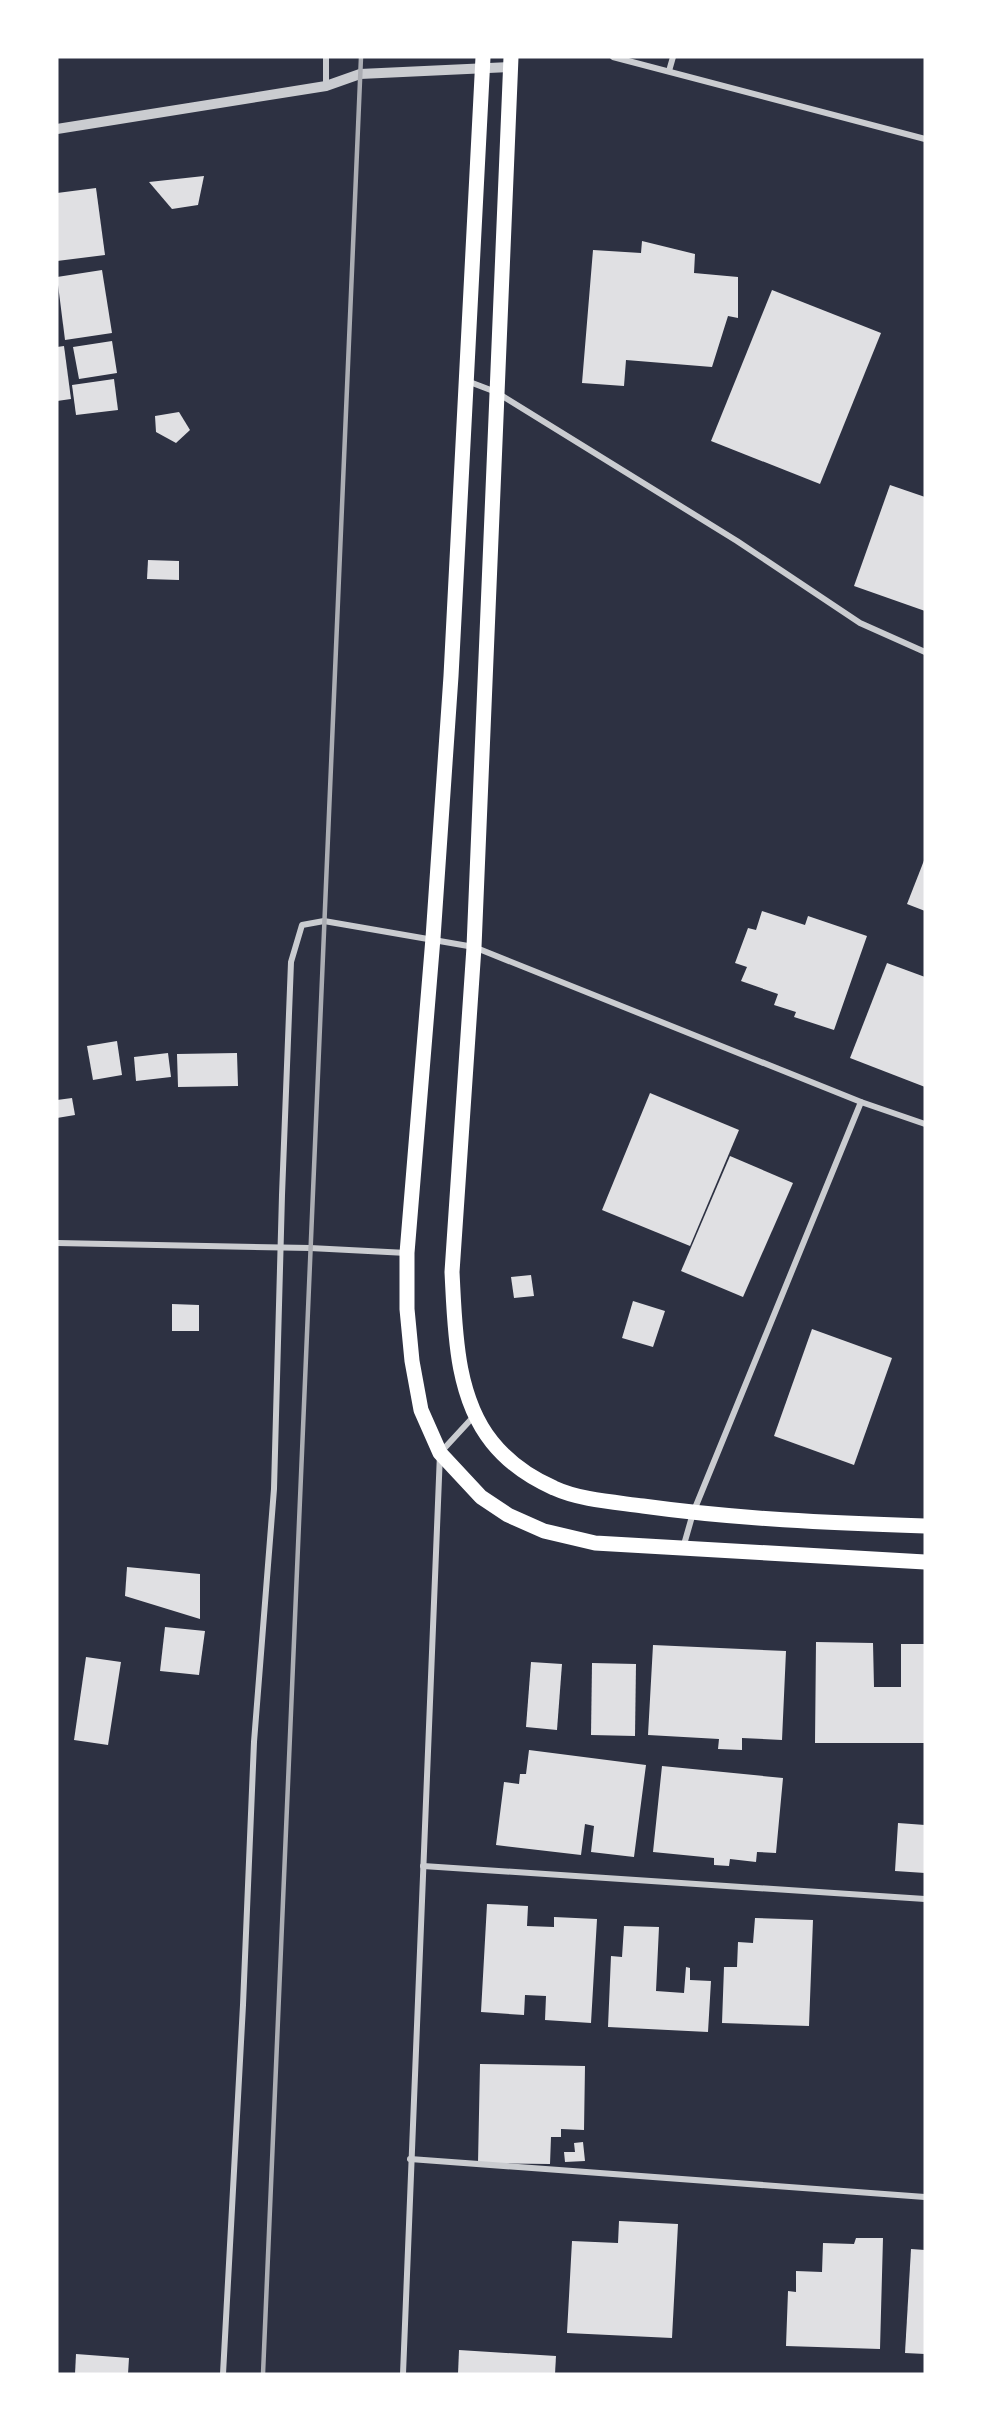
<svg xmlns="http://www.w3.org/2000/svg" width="982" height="2431" viewBox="0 0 982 2431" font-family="'Source Serif 4',serif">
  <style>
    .building { fill: #e0e0e3 }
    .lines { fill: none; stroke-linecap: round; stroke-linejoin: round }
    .minor { stroke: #caccd0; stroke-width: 6 }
    .tertiary { stroke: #caccd0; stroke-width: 10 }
    .primary { stroke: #fff; stroke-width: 15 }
    .rail { stroke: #abadb3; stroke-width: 4.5 }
  </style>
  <rect width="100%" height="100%" fill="#2d3142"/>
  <g class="building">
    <path d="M204 176 198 205 172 209 149 182Z"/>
    <path d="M96 188 105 255 57 261V193Z"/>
    <path d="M642 241 695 254 694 273 738 277V318L728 316 712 367 626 360 624 386 582 383 593 250 641 253Z"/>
    <path d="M102 270 112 333 65 340 57 277Z"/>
    <path d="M772 290 881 333 820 484 711 441Z"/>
    <path d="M112 341 117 373 79 379 73 347Z"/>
    <path d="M64 346 71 399 57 401V347Z"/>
    <path d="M114 379 118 410 76 415 72 385Z"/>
    <path d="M179 412 190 430 176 443 156 432 155 416Z"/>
    <path d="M890 485 925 497V611L854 586Z"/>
    <path d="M148 560 179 561V580L147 579Z"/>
    <path d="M925 858V911L907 904Z"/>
    <path d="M762 911 805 925 808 916 867 936 834 1030 794 1017 796 1012 774 1005 778 994 741 981 747 967 735 963 748 928 756 930Z"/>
    <path d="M887 963 925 977V1087L850 1058Z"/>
    <path d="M117 1041 122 1075 93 1080 87 1046Z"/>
    <path d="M168 1053 171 1077 136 1081 134 1057Z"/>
    <path d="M237 1053 238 1086 178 1087 177 1054Z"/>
    <path d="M650 1093 739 1130 690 1246 602 1210Z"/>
    <path d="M72 1098 75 1115 57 1118V1100Z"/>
    <path d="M730 1156 793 1183 743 1297 681 1271Z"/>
    <path d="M531 1275 534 1296 514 1298 511 1277Z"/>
    <path d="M633 1301 665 1311 653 1347 622 1338Z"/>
    <path d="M172 1304 199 1305V1331H172Z"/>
    <path d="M812 1329 892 1358 854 1465 774 1436Z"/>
    <path d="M127 1567 200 1574V1619L125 1596Z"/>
    <path d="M165 1627 205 1631 199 1675 160 1671Z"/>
    <path d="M816 1642 873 1643 874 1687H901V1644H925V1743H815Z"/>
    <path d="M653 1645 786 1651 782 1740 742 1738V1750L718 1749 719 1739 648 1735Z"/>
    <path d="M86 1657 121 1662 108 1745 74 1740Z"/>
    <path d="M531 1662 562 1664 557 1730 526 1727Z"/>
    <path d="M592 1663 636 1664 635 1736 591 1735Z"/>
    <path d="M529 1750 646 1765 634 1857 591 1852 594 1826 585 1824 581 1855 496 1845 504 1782 519 1784 520 1774H526Z"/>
    <path d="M662 1766 783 1778 776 1853 757 1852 756 1862 730 1859 729 1866 714 1865V1858L653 1852Z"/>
    <path d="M898 1823 925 1825V1873L895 1871Z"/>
    <path d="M487 1904 528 1906 527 1926 554 1927V1917L597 1919 591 2023 545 2020 546 1996 525 1995 524 2015 481 2012Z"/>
    <path d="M755 1918 813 1920 809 2026 722 2023 724 1967H737L738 1942 753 1943Z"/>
    <path d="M624 1926 659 1927 656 1991 684 1993 686 1967 690 1968V1980L711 1981 708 2032 608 2027 611 1956 622 1957Z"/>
    <path d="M480 2064 585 2066 584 2130 561 2129V2137H551L550 2164 478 2163Z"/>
    <path d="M583 2142 585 2161 565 2162 564 2152H575L574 2143Z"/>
    <path d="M619 2221 678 2224 672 2338 567 2333 572 2241 618 2243Z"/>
    <path d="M856 2238H883L880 2349 786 2346 788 2291 796 2292V2271L822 2272 823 2243 854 2244Z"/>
    <path d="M911 2249 925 2250V2354L905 2353Z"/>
    <path d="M459 2350 556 2356 555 2374H458Z"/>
    <path d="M76 2354 129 2358 128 2374H75Z"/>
  </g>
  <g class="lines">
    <g class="minor">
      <path d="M326 57V86"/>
      <path d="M613 57 925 139"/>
      <path d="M669 71 673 57"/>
      <path d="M467 381 496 392 737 541 860 623 925 652"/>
      <path d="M57 1243 310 1248 407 1253"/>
      <path d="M683 1548 693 1513 861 1102"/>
      <path d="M423 1866 925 1899"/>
      <path d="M410 2159 925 2197"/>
      <path d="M223 2374 243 2005 254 1742 274 1489 282 1195 291 962 302 925 324 921 474 947 861 1102 925 1124"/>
      <path d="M403 2374 440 1453 475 1415"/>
    </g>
    <path class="tertiary" d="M57 129 326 86 360 74 511 67"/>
    <g class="primary">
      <path d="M483 57 451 676 433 938 407 1253V1309L412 1361 421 1410 440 1453 481 1497 508 1515 544 1531 595 1543 925 1562"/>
      <path d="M511 57 474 947 452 1272C455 1328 455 1396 492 1442 508 1462 531 1478 554 1488 580 1500 614 1502 643 1506 736 1519 831 1523 925 1526"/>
    </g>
    <path class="rail" d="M263 2374 361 57"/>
  </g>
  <rect width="982" height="2431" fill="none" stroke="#ffffff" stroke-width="117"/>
</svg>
